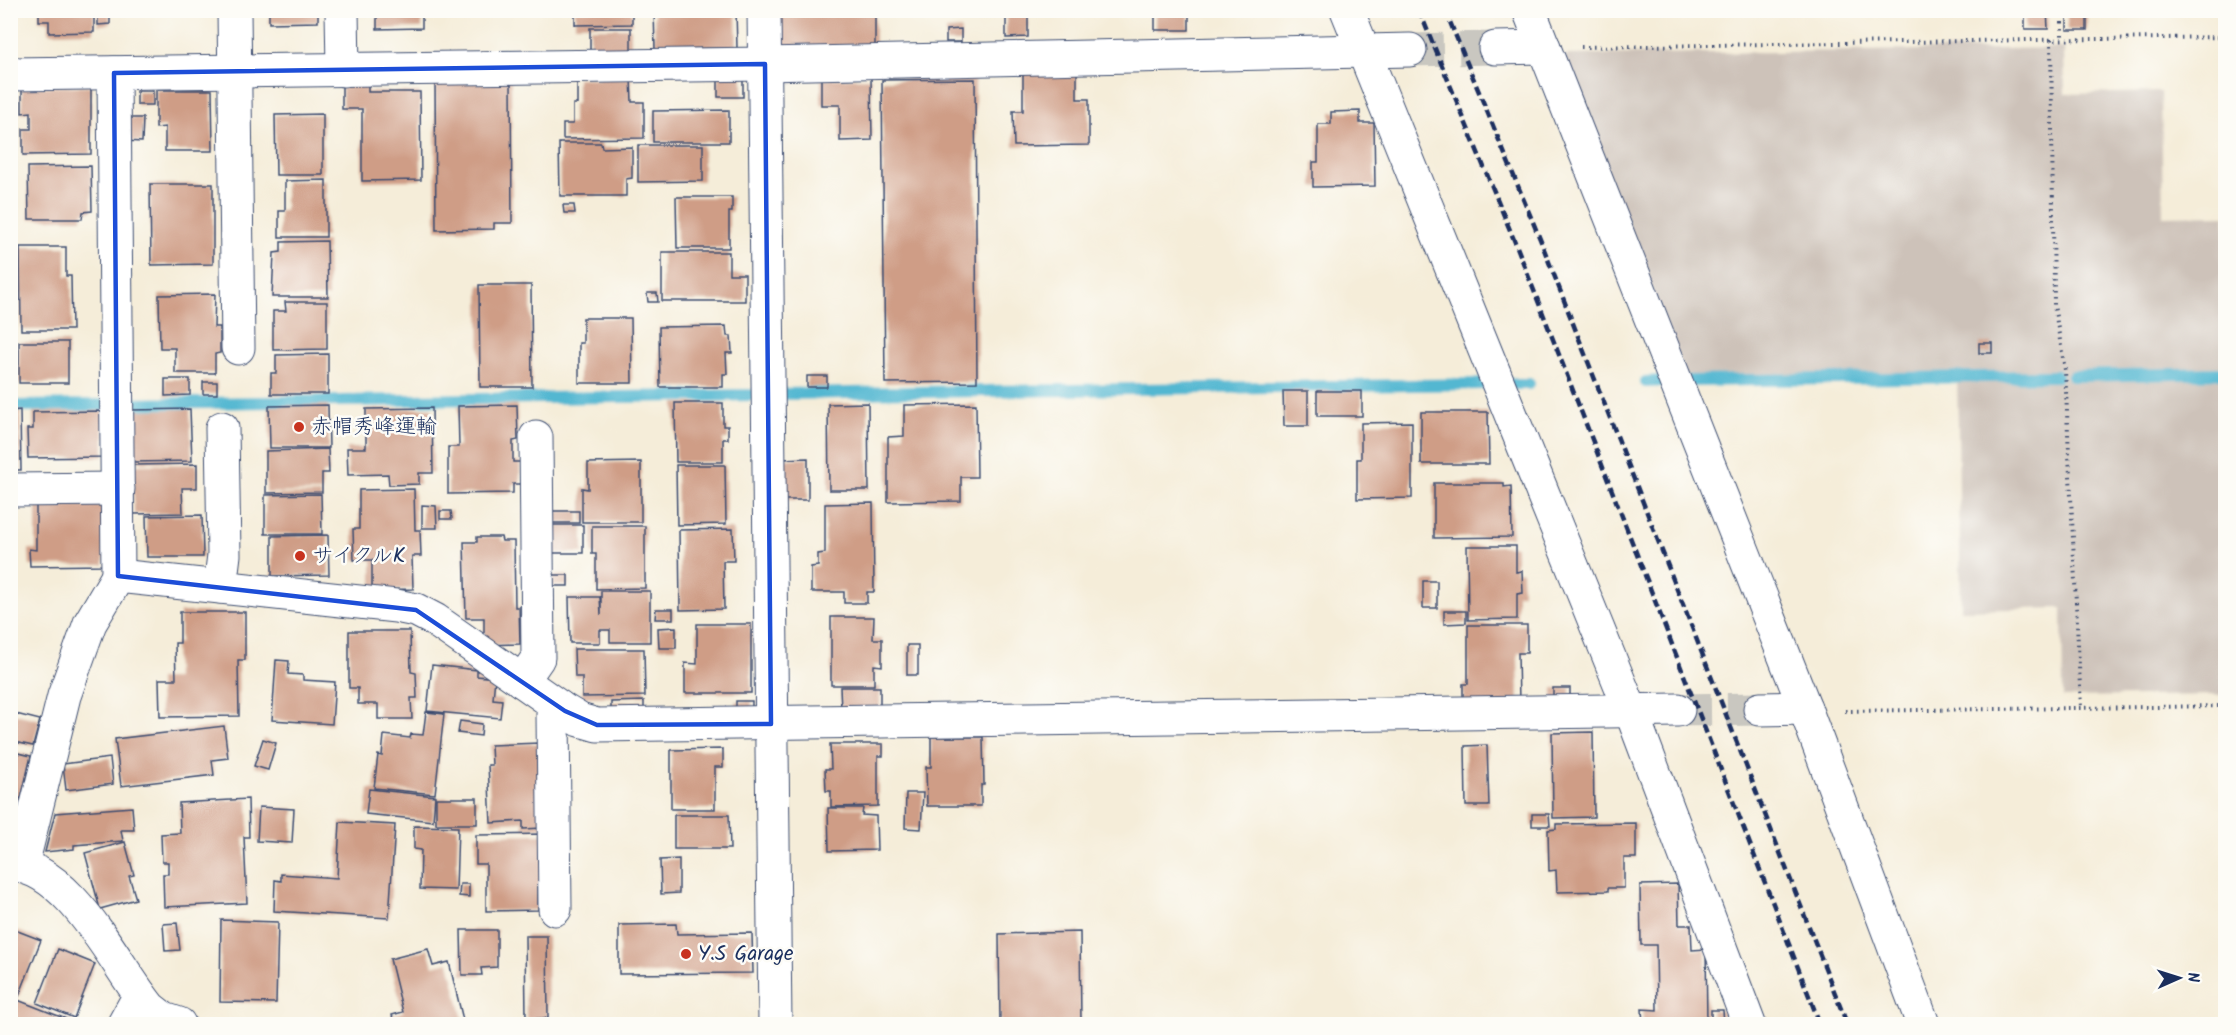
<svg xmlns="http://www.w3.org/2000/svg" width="2236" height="1035" viewBox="0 0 2236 1035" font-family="Kalam,'Klee One',sans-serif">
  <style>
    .industrial { fill: #cdc2b9 }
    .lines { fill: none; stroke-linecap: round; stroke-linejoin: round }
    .stream { stroke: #53b7d1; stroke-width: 12 }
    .building { fill: #cf9d86 }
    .minor-tunnel { stroke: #c9c7c0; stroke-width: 33; stroke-dasharray: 33 16; stroke-linecap: butt }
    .minor-casing { stroke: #3c4c70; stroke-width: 35 }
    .path { stroke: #3c4c70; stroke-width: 4; stroke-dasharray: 1.5 4.5; stroke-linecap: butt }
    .minor { stroke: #fff; stroke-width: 33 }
    .rail { stroke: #1b2f5e; stroke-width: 4.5; stroke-dasharray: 9 4.5; stroke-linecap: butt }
    .marked { fill: none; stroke: #1d4ed8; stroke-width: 4.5; stroke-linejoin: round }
    .poi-dot { fill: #c8321e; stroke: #fdfcf7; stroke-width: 2 }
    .labels { text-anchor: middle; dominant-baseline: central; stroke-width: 5; stroke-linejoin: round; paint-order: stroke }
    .poi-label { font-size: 21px; fill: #1b2f5e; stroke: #fdfcf7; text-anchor: start }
  </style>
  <rect width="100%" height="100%" fill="#fdfcf7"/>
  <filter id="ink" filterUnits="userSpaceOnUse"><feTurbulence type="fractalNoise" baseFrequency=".0167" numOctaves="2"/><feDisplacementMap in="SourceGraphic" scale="12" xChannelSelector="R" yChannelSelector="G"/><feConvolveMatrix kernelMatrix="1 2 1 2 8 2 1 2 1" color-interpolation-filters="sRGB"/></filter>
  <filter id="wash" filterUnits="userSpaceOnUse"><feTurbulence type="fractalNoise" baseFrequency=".008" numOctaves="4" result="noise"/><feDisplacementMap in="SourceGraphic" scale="24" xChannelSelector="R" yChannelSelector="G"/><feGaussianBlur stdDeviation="1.35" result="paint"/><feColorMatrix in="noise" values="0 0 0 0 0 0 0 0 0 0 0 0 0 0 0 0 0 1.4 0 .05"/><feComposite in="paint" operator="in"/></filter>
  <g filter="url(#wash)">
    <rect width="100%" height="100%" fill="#f5edd9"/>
    <path class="industrial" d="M2064 48 2065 94 2161 92 2163 216 2225 215V695L2063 697 2062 608 1961 610 1957 372 1686 376 1562 62 1567 55Z"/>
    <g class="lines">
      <g class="stream">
        <path d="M2073 376 2226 373"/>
        <path d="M1689 381 2056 376"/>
        <path d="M1646 382 1664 381"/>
        <path d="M1511 384H1529"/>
        <path d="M779 394 1484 384"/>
        <path d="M126 404 756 395"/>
        <path d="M10 406 109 405"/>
      </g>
    </g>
    <g id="blocks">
      <g class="building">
        <path d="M39 10H94V32L49 33V21H39Z"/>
        <path d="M98 10H110V24L98 25Z"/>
        <path d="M269 10H318V22L269 23Z"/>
        <path d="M377 10H422V28L377 29Z"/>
        <path d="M575 10H632V24L575 25Z"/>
        <path d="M654 10H736L737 48 655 49Z"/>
        <path d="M815 10H875V49L778 50 777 15H815Z"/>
        <path d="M909 10H969L970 15 909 16Z"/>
        <path d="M1006 10H1028V37L1006 38Z"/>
        <rect x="1155" y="10" width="34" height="20"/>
        <path d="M2025 10H2047L2048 29H2025Z"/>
        <rect x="2067" y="14" width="20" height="16"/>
        <rect x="590" y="28" width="41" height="26"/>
        <path d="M961 29V42H946V30Z"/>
        <path d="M1023 70H1077V99H1089V145L1014 146 1013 111H1023Z"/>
        <path d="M743 72V97H718V73Z"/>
        <path d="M577 78H631L632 102H644V138L563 139V124H573V104H577Z"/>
        <path d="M871 78 872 140 840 141V105H821V79Z"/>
        <path d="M975 79 977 382 885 383 882 80Z"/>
        <path d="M511 80 512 223H494V229L436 230 435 81Z"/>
        <path d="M342 83H368V92H420L421 180 362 181V109H342Z"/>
        <path d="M91 86V154L23 155V129H31V112L22 113V87Z"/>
        <path d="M156 90H212L213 151H165V127L156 128Z"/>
        <rect x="137" y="91" width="16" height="14"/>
        <path d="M729 110V142H653V111Z"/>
        <path d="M1360 111V123H1374L1375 186 1313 187V162H1318V124H1331V112Z"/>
        <path d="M323 114V175H276L275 115Z"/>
        <path d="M124 118H143L142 142 125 141Z"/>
        <path d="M559 143H601L602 148 632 147V178L626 179V196H560Z"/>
        <path d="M638 145H703V181L638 182Z"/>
        <path d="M91 166 92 211 83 212 82 219H29L28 167Z"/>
        <path d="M326 180V237H279V211H285V181Z"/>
        <path d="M150 184H213V264L151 265Z"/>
        <path d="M676 197H732V212H729V248H677Z"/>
        <path d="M563 205H574L575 213H564Z"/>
        <path d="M327 241 328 297H272L274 253 281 252V242Z"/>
        <path d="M20 247H66V276H71L72 330H21Z"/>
        <path d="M662 252H729V274H745V301H662Z"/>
        <path d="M479 285H531L532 387H480Z"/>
        <path d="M647 293H657L658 302H648Z"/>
        <path d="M215 294 214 327H220V353L215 354V373H175V348H160L159 295Z"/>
        <path d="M285 302H327V349L273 350V311H286Z"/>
        <path d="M583 318H631L632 383H579V343H583Z"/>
        <path d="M726 326 727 336H731L732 353H726L727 374H723V387H660L659 327Z"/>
        <rect x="19" y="342" width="49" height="41"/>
        <rect x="1979" y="343" width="13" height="10"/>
        <path d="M328 354V394H271V373H276V355Z"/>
        <rect x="807" y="376" width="20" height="11"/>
        <path d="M165 379H190V395L165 396Z"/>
        <rect x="203" y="382" width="14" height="12"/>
        <path d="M1283 391H1308V426H1284Z"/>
        <rect x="1317" y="391" width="45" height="25"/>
        <path d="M675 403H723V426H728V439H723V462H676Z"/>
        <path d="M868 403 869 490H829L828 404Z"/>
        <path d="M976 404 977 477H961V501L888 502V437L904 436V405Z"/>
        <path d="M328 405 329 448H270L269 406Z"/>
        <path d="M517 405 518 440 513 441V462H520V484H513V493L448 494V447H459L458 406Z"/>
        <path d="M432 408 433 473H419V484L389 485 388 474 348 475 347 448H366V409Z"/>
        <path d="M190 409 192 461 133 462 132 410Z"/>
        <path d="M20 410 21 470H10V411Z"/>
        <path d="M104 411V457L28 458 27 429H33V412Z"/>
        <path d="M1421 412H1488L1489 464H1421Z"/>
        <path d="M1412 422V498L1357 499V459H1361V423Z"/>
        <path d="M328 449 329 473H322V492L266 493V451Z"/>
        <path d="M808 458V500H782V459Z"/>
        <path d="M641 462V522H582V488L588 489V463Z"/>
        <path d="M197 464V488H182L183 513 134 514 133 465Z"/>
        <path d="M676 465H725L726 524 677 525Z"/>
        <path d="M1434 483H1504V487L1511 486 1512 537 1434 538Z"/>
        <path d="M414 489 415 530H420L421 556H412L413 589 372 590V560H354L353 529H359V490Z"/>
        <path d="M321 494 322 534H265V495Z"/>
        <path d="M873 503 874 592H867V603H844V592H811V567L818 566V554L825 553V504Z"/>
        <path d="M104 505V565L30 566 29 549 36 550V506Z"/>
        <path d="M422 505 436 506 437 528H422Z"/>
        <path d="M440 511H451L452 519H440Z"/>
        <path d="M552 511H579V523H553Z"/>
        <path d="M202 515 203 557H147L146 516Z"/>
        <rect x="552" y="525" width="31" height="28"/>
        <path d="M592 526H645V588L596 589V554H592Z"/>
        <path d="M733 529 734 561H723L724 609 680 610 679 530Z"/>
        <path d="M328 535 329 575 272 576V536Z"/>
        <path d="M477 537H501L502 541H514L515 607H519L520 644 484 645V618H466L464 542H477Z"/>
        <path d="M1467 546H1516V572L1522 571 1523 593 1517 594V619L1468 620Z"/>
        <path d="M552 575H568V586H553Z"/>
        <rect x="1423" y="581" width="14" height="27"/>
        <path d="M601 591H650V642H610V630H600V643H570L569 597H600L601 615Z"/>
        <path d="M656 609H673V619H655Z"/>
        <path d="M1444 611H1466V623L1444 624Z"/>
        <path d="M180 612H245V660H238L239 716 160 717 159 679H176L175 643H180Z"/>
        <path d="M831 617H874L873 639H882V666L874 665V685H831Z"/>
        <path d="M697 624H751V693H685V663L697 664Z"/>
        <path d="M1468 625H1527V653H1518L1519 704H1463V684H1468Z"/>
        <path d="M676 627V648H659L658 628Z"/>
        <path d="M349 631H410L411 672 416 673 417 698H411L412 719H378V704H358V688H349Z"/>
        <rect x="907" y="645" width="11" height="30"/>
        <path d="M574 649H644L645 696 582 697V677H575Z"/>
        <path d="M276 660 289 661 288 674 303 675V680L335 682 332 724 272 720Z"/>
        <path d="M432 665 477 670V676L495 678 493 699 502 700 500 718 427 711Z"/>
        <path d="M840 687H880V708L841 709Z"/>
        <rect x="1553" y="688" width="17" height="15"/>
        <path d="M644 701V716L611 717V702Z"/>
        <rect x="736" y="701" width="16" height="12"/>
        <path d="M426 712 444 714 435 794 374 788 378 755 382 756 384 735 410 738 411 734 423 735Z"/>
        <path d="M12 713 40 720 33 746 10 741Z"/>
        <path d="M460 721 482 724 481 736 458 733Z"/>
        <path d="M224 726 228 758 212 760 214 775 121 786 115 739Z"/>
        <path d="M1593 732 1594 817 1553 818 1552 733Z"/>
        <path d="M931 737H983L984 785H981V806H927L926 767H931Z"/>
        <path d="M263 739 276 743 268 770 254 766Z"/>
        <path d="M539 743 543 828 523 829V821L491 823 488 765H492L491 745Z"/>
        <path d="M830 744H883V756H878V806L831 807V791H826L825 769H831Z"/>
        <path d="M1487 745 1489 806H1466L1465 746Z"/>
        <path d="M723 749V767H715V809H671V750Z"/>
        <path d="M10 751 31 756 21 799 17 797 11 820Z"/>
        <path d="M110 758 113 784 66 790 63 764Z"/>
        <path d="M369 789 435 796 433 821 366 814Z"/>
        <path d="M906 793H923L921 829 905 828Z"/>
        <rect x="436" y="798" width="41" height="26"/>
        <path d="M248 799 249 837H244L247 903 164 907 163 874H168V862H162L161 834 180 833 179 803Z"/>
        <path d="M132 807 134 830H121L123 841 74 845V849L45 852 55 813Z"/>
        <path d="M259 807 294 809 292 843 257 841Z"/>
        <path d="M828 808H863L862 815 876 816 877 850 829 851Z"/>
        <path d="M1532 814H1549L1550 826H1532Z"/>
        <path d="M674 815H729L730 849H674Z"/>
        <path d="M340 822 395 825 389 918 274 911 275 880 281 881V874L337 878Z"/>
        <path d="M1636 823V858H1624V888H1608V891L1557 892 1556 870 1549 871 1548 830 1556 829V824Z"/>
        <path d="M414 826 458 827 456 890 420 889 421 850 414 849Z"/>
        <path d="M544 834 545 885H538V910L486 911V864H476V835Z"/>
        <path d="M125 842 134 875 129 876 136 899 100 909 85 853Z"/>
        <path d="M679 859V893L661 894 660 860Z"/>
        <path d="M460 884H469V897L459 896Z"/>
        <path d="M1678 884 1679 925H1691L1692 950 1706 949 1707 1024H1643L1642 1009 1657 1010 1656 945H1641L1640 885Z"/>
        <path d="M221 920 278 922 276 1003 220 1002Z"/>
        <path d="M177 923 180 950 165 951 163 924Z"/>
        <path d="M676 924 677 934 752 933 753 973 619 974V925Z"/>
        <path d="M10 928 41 940 19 996 10 993Z"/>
        <path d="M461 930H497V967L481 968 482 975H462Z"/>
        <path d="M1080 932 1081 1024H1000L999 934Z"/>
        <path d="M525 936H547L548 1018 526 1019Z"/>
        <path d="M58 949 95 964 74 1018 37 1003Z"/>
        <path d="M428 949 433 966 449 962 464 1024H394L392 1015 403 1012 390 959Z"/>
        <path d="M10 997 79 1024H10Z"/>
        <path d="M1711 1010H1723L1724 1024H1711Z"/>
      </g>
    </g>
  </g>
  <g filter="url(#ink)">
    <use href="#blocks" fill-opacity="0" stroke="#3c4c70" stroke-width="1.5"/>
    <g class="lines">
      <g class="minor-tunnel">
        <path d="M1410 50 1495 48"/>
        <path d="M1678 710 1760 709"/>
      </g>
      <defs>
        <g id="minor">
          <path d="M234 10 238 348"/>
          <path d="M342 10 343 70"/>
          <path d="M764 10 775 1024"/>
          <path d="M1347 10 1631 711 1749 1024"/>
          <path d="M1529 10 1805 708 1923 1024"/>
          <path d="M1495 48 1544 47"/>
          <path d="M114 73 118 576"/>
          <path d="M10 74 765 64 1410 50"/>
          <path d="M10 490 118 489"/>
          <path d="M220 587 224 555 222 428"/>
          <path d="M522 681 538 658 536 437"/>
          <path d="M1760 709 1805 708"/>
          <path d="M10 865C70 866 116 967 150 1008L164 1019 179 1024"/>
          <path d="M22 865 64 696 90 623 118 576 396 606 416 610 435 620 565 711 580 720 597 725 1678 710"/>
          <path d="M555 909 553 714 559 707"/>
          <path d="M124 1024 140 995"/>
        </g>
      </defs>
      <use href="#minor" class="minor-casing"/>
      <g class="path">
        <path d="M2062 10V39"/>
        <path d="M2051 39 2054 305 2065 370 2081 708"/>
        <path d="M1581 47 2226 37"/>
        <path d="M1845 711 2226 706"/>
      </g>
      <use href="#minor" class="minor"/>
      <g class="rail">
        <path d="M1419 10 1517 247 1820 1024"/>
        <path d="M1445 10 1540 239 1847 1024"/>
      </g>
    </g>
  </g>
  <path class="marked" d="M765 64 771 724 597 725 565 711 416 610 118 576 114 73Z"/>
  <g class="poi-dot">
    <circle cx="299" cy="427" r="6"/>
    <circle cx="300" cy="556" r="6"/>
    <circle cx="686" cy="954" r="6"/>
  </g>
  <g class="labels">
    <g class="poi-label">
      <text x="311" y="427">赤帽秀峰運輸</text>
      <text x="312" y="556">サイクルK</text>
      <text x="698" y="954">Y.S Garage</text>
    </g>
  </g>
  <rect width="2236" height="1035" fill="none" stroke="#fdfcf7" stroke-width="36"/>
  <g transform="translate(2179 978) rotate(87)" stroke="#fdfcf7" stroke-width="4.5" paint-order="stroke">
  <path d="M0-4.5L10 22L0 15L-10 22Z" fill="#1b2f5e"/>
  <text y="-9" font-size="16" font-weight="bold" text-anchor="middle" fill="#1b2f5e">N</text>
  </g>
</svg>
